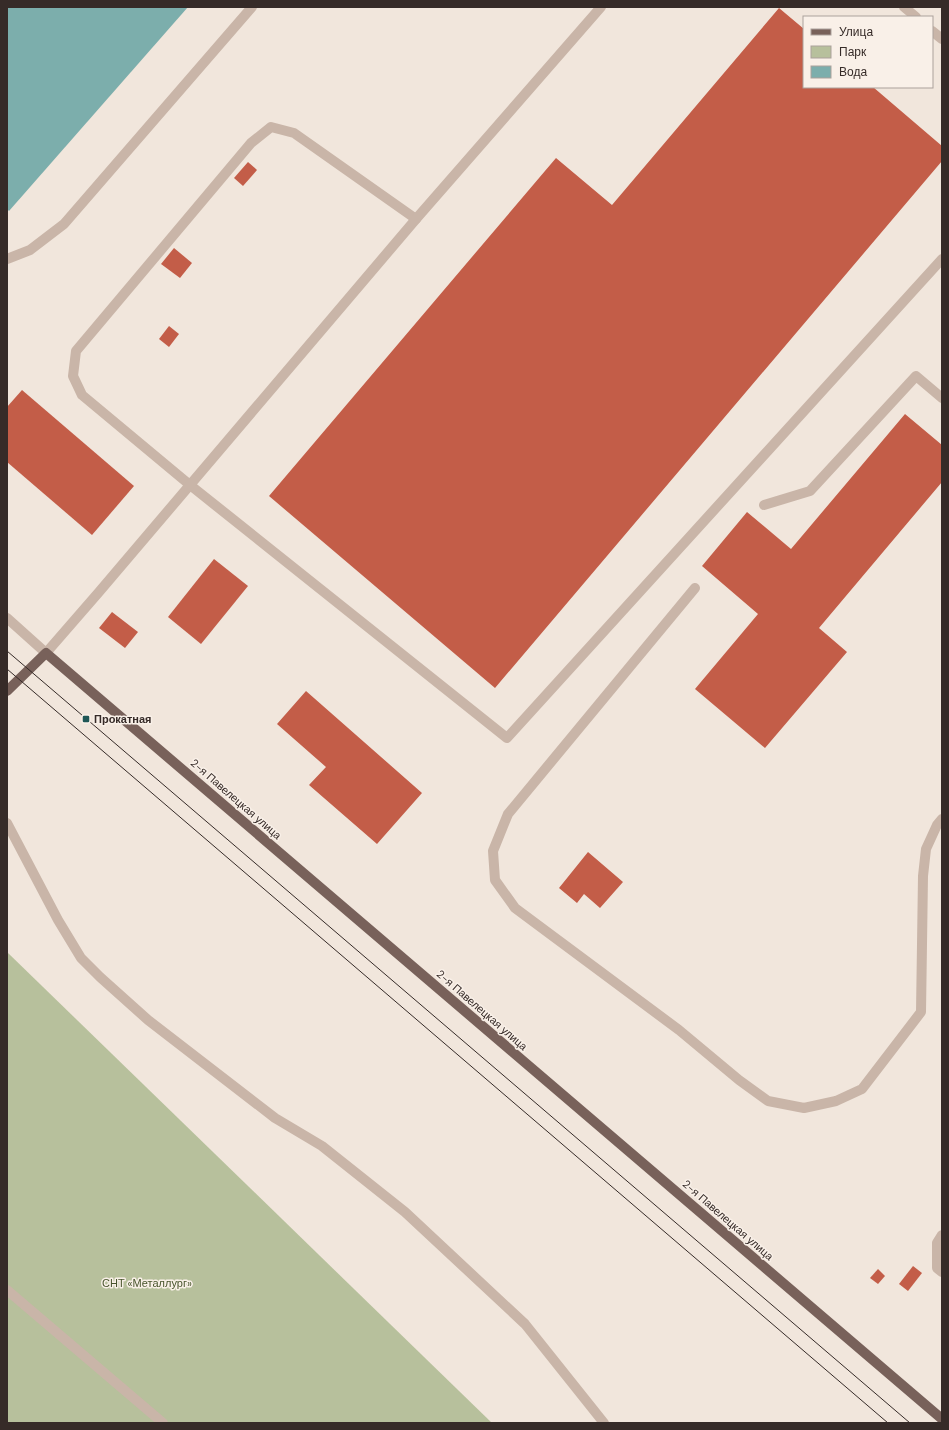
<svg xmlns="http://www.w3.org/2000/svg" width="949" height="1430" viewBox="0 0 949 1430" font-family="'DM Sans',sans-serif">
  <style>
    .green { fill: #b7c09c }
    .water { fill: #7caeac }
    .building { fill: #c35d48 }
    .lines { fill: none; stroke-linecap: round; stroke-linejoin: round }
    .minor { stroke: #c9b5a8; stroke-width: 10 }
    .major { stroke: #78615a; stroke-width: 10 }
    .tram { stroke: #362b28; stroke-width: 1 }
    .poi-dot { fill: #1f5756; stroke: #f9f0e8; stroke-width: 1.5 }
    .labels { text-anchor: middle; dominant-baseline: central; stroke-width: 3; stroke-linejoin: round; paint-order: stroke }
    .poi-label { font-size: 11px; font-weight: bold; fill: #362b28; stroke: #f9f0e8; text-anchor: start }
    .street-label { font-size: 11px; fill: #362b28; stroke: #f9f0e8 }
    .park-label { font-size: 11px; fill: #48542c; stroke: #f9f0e8 }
  </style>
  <rect width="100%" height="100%" fill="#f1e6dc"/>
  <path class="green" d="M7 952 492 1423H7Z"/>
  <path class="water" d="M7 7H188L9 211 7 209Z"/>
  <g class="building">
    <path d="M779 8 804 29V87H873L942 146V161L495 688 269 496 556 158 612 205Z"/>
    <path d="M248 162 257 170 243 186 234 178Z"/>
    <path d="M174 248 192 263 180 278 161 264Z"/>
    <path d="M169 326 179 334 169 347 159 339Z"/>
    <path d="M22 390 134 486 92 535 7 462V407Z"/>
    <path d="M905 414 942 445V482L819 628 847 652 765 748 695 689 758 614 702 566 747 512 791 549Z"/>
    <path d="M214 559 248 586 201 644 168 617Z"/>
    <path d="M112 612 138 632 125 648 99 628Z"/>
    <path d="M306 691 422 793 377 844 309 785 326 767 277 724Z"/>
    <path d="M588 852 623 882 600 908 584 894 577 903 559 888Z"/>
    <path d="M913 1266 922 1273 908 1291 899 1284Z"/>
    <path d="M878 1269 885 1276 878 1284 870 1278Z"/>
  </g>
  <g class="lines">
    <g class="minor">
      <path d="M904 7 916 17"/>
      <path d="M932 31 942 39"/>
      <path d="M416 219 294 133 271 127 251 143 76 351 73 376 82 395 190 485 507 738 942 259"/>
      <path d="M7 259 30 250 64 224 252 7"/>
      <path d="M764 505 810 491 916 376 942 398"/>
      <path d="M695 588 508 814 493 851 495 880 515 908 679 1030 739 1080 768 1101 804 1108 836 1101 862 1089 921 1012 923 876 926 849 937 825 942 819"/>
      <path d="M7 618 46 653 99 592 416 219 601 7"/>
      <path d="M7 823 58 920 81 958 100 977 148 1020 275 1118 322 1146 405 1212 525 1324 604 1423"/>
      <path d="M942 1235 937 1243V1268L942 1272"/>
      <path d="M7 1290 163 1423"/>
    </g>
    <path class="major" d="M7 691 46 653 942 1419"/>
    <g class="tram">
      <path d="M7 651 910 1423"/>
      <path d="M7 669 888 1423"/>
    </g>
  </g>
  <rect class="poi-dot" x="82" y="715" width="8" height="8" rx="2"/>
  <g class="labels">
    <g class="poi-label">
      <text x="94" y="719">Прокатная</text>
    </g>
    <g class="street-label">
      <text transform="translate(236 799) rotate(41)">2-я Павелецкая улица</text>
      <text transform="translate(482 1010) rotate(41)">2-я Павелецкая улица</text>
      <text transform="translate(728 1220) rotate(41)">2-я Павелецкая улица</text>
    </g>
    <g class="park-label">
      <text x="147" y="1283">СНТ «Металлург»</text>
    </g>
  </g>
  <rect width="949" height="1430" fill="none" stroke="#362b28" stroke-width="16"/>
  <rect x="803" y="16" width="130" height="72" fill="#f9f0e8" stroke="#aba19b"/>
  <rect x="811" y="29" width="20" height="6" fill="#78615a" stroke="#aba19b"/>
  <text x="839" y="36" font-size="12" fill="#362b28">Улица</text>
  <rect x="811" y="46" width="20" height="12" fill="#b7c09c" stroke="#aba19b"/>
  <text x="839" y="56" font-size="12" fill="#362b28">Парк</text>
  <rect x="811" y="66" width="20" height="12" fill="#7caeac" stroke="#aba19b"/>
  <text x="839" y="76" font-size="12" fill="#362b28">Вода</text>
</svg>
